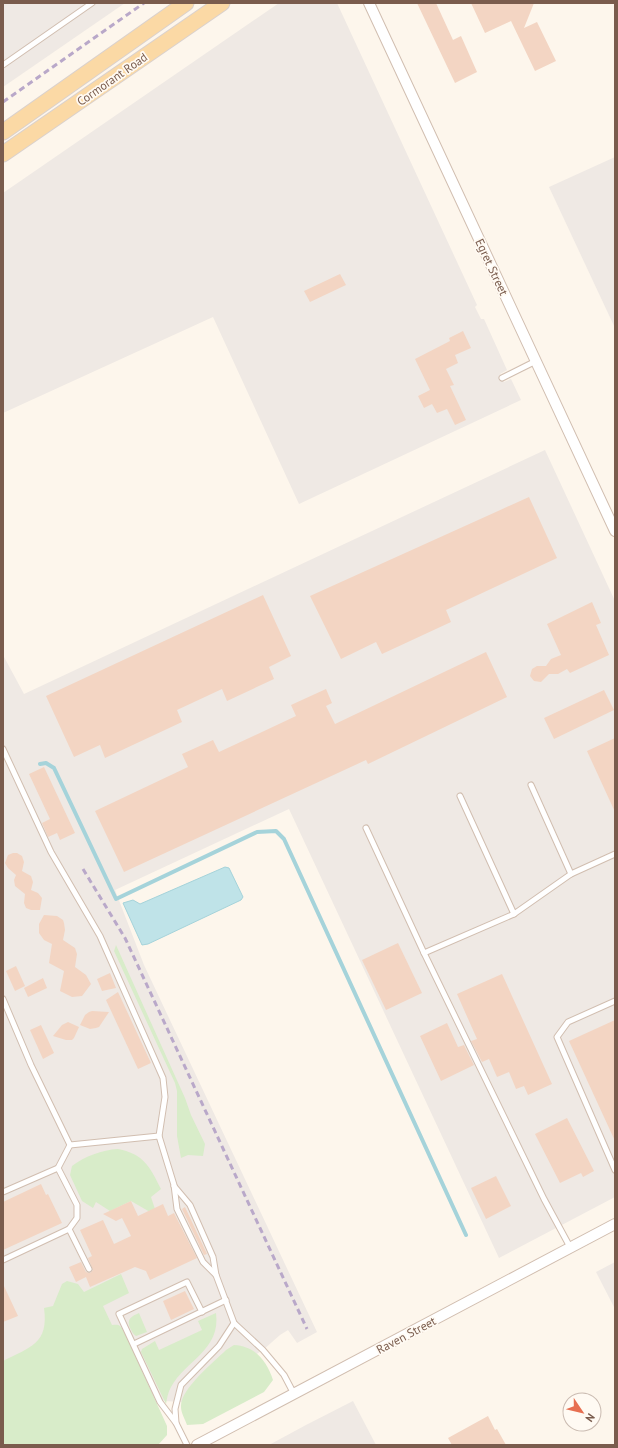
<svg xmlns="http://www.w3.org/2000/svg" width="618" height="1448" viewBox="0 0 618 1448" font-family="'PT Sans',sans-serif">
  <style>
    .industrial { fill: #efe9e4 }
    .green { fill: #d8ecc9 }
    .water { fill: #bfe3e8; stroke: #a5d3da }
    .lines { fill: none; stroke-linecap: round; stroke-linejoin: round }
    .stream { stroke: #a5d3da; stroke-width: 4 }
    .building { fill: #f3d5c3 }
    .service-casing { stroke: #d1beb0; stroke-width: 7 }
    .minor-casing { stroke: #d1beb0; stroke-width: 12 }
    .primary-casing { stroke: #dad1cd; stroke-width: 17 }
    .service { stroke: #fff; stroke-width: 5 }
    .minor { stroke: #fff; stroke-width: 10 }
    .primary { stroke: #fbd9a5; stroke-width: 15 }
    .rail { stroke: #b9a8c9; stroke-width: 3; stroke-dasharray: 6 4; stroke-linecap: butt }
    .labels { text-anchor: middle; dominant-baseline: central; stroke-width: 3.5; stroke-linejoin: round; paint-order: stroke }
    .street-label { font-size: 12px; fill: #7a5c4d; stroke: #fffaf3 }
  </style>
  <rect width="100%" height="100%" fill="#fdf6ec"/>
  <g class="industrial">
    <path d="M3 3H125L3 87Z"/>
    <path d="M279 3H337L477 305 475 307 481 319H484L507 370 500 374 504 382 511 379 521 400 299 504 213 317 3 413V193Z"/>
    <path d="M615 157V328L549 187Z"/>
    <path d="M545 450 615 601V1197L499 1258 289 809 115 890 144 965 317 1332 297 1343 288 1330 280 1335 263 1350 182 1402 164 1401 129 1416 3 1445V655L24 694Z"/>
    <path d="M615 1262V1309L596 1272Z"/>
    <path d="M353 1401 376 1445H269L306 1425Z"/>
  </g>
  <g class="green">
    <path d="M116 945 185 1098 191 1115 205 1144 203 1156 188 1155 181 1158 177 1136V1091L175 1083 114 951Z"/>
    <path d="M118 1149C144 1154 150 1167 161 1189L151 1197 155 1209 150 1212 131 1201 110 1211 96 1202 93 1208 82 1201 70 1175 72 1166C85 1156 102 1150 118 1149Z"/>
    <path d="M121 1274 129 1293 103 1306 112 1325C119 1324 120 1325 124 1331L167 1426V1435L158 1445H3V1361C30 1347 49 1344 44 1308L53 1306 62 1284 67 1281 78 1284 84 1292Z"/>
    <path d="M139 1313 147 1332 136 1336C132 1333 132 1331 130 1328 126 1319 132 1316 139 1313Z"/>
    <path d="M216 1313C221 1350 186 1360 171 1387 168 1392 167 1398 166 1404L141 1352 142 1349 155 1341 159 1350 202 1330 198 1321Z"/>
    <path d="M234 1345C255 1346 267 1361 273 1380L264 1392 203 1424 187 1425C185 1419 181 1413 181 1407 180 1389 214 1362 226 1350Z"/>
  </g>
  <path class="water" d="M225 867 229 868 243 897 241 900 148 944 142 945 123 903 133 900 140 904Z"/>
  <g class="lines">
    <path class="stream" d="M40 764 46 763 54 768 116 899 257 832 276 831 284 839 466 1235"/>
  </g>
  <g class="building">
    <path d="M417 3H436L453 40 461 36 477 72 455 83Z"/>
    <path d="M471 3H534L524 28 537 22 556 61 535 71 511 21 485 33Z"/>
    <path d="M340 274 346 285 310 302 304 291Z"/>
    <path d="M463 331 471 348 455 355 458 363 446 369 454 385 450 386 466 420 455 425 447 409 437 413 432 404 424 408 418 396 430 390 415 359 450 341 449 338Z"/>
    <path d="M529 497 557 558 446 610 451 622 382 654 376 642 341 659 310 596Z"/>
    <path d="M263 595 291 656 269 667 274 679 227 701 222 689 177 710 182 722 105 758 100 745 74 757 46 696Z"/>
    <path d="M592 602 601 623 596 625 609 655 570 673 567 669 558 674H549L541 682 534 681 530 676 532 669 537 666H546L551 659 561 655 547 624Z"/>
    <path d="M486 652 507 697 368 764 366 760 124 872 95 811 188 767 182 754 213 740 219 752 296 716 291 705 326 689 332 703 326 706 335 724Z"/>
    <path d="M604 690 614 710 554 739 544 718Z"/>
    <path d="M615 738V812L587 751Z"/>
    <path d="M44 767 75 833 60 840 57 833 48 837 42 823 50 819 29 774Z"/>
    <path d="M13 853H17L22 856 24 862 22 871 31 876 33 882 31 890 38 893 42 898 40 910H31L26 908 24 903 25 894 15 886 14 880 16 875 8 868 5 863 8 855Z"/>
    <path d="M44 915 57 916 63 920 64 923 65 930 63 940 75 948 77 954 75 967 86 975 91 984 82 996 72 997 60 991 64 971 49 963 52 944 44 940 39 933V924Z"/>
    <path d="M398 943 422 993 386 1010 362 960Z"/>
    <path d="M16 966 25 986 15 991 6 971Z"/>
    <path d="M110 973 116 988 102 991 97 979Z"/>
    <path d="M502 974 552 1084 528 1095 524 1086 516 1089 509 1072 497 1077 489 1059 482 1062 471 1041 477 1039 457 994Z"/>
    <path d="M43 978 47 988 28 997 24 988Z"/>
    <path d="M118 992 151 1063 138 1069 106 1000Z"/>
    <path d="M92 1011 109 1012 99 1027 96 1028 90 1029 80 1025 85 1015 89 1012Z"/>
    <path d="M615 1020V1141L569 1041Z"/>
    <path d="M68 1022 79 1027 74 1038 72 1040H66L53 1036 62 1025Z"/>
    <path d="M447 1023 458 1047 464 1045 474 1065 441 1081 420 1036Z"/>
    <path d="M41 1025 54 1053 43 1059 30 1030Z"/>
    <path d="M567 1118 594 1171 583 1177 581 1173 560 1183 535 1134Z"/>
    <path d="M496 1176 511 1206 486 1219 471 1188Z"/>
    <path d="M41 1184 46 1195 48 1194 62 1223 3 1250V1202Z"/>
    <path d="M131 1201 138 1216 163 1204 168 1216 174 1213 197 1258 150 1280 146 1271 135 1267 90 1287 86 1277 76 1282 69 1267 81 1262 86 1272 90 1273 93 1270 88 1258 92 1256 80 1230 103 1220 114 1244 131 1236 122 1218 116 1221 103 1214Z"/>
    <path d="M185 1207 207 1254 204 1255 182 1209Z"/>
    <path d="M3 1284 18 1316 3 1322Z"/>
    <path d="M185 1291 194 1309 171 1320 163 1301Z"/>
    <path d="M488 1416 495 1430 497 1429 506 1445H452L448 1438Z"/>
  </g>
  <g class="lines">
    <defs>
      <g id="service">
        <path d="M3 65 92 3"/>
        <path d="M502 378 536 361"/>
        <path d="M3 749 51 852 100 936 163 1078 165 1097 159 1136 174 1185 177 1209 203 1262 216 1275"/>
        <path d="M531 785 571 874"/>
        <path d="M460 796 514 914 571 874 615 854"/>
        <path d="M366 828 424 953 544 1199 570 1247"/>
        <path d="M424 953 514 914"/>
        <path d="M3 999 31 1065 70 1145 159 1136"/>
        <path d="M615 1001 568 1022 557 1037 615 1170"/>
        <path d="M174 1186 190 1205 213 1257 216 1275 234 1323 263 1350 284 1375 294 1394"/>
        <path d="M3 1192 58 1168"/>
        <path d="M69 1229 89 1269"/>
        <path d="M3 1260 69 1229 77 1218V1205L58 1168 70 1145"/>
        <path d="M134 1344 226 1300"/>
        <path d="M176 1423 160 1402 119 1314 187 1282 202 1312"/>
        <path d="M187 1445 176 1423 175 1409 181 1385 219 1346 234 1323"/>
      </g>
      <g id="minor">
        <path d="M369 3 615 531"/>
        <path d="M197 1445 615 1224"/>
      </g>
      <g id="primary">
        <path d="M3 132 186 3"/>
        <path d="M3 154 222 3"/>
      </g>
    </defs>
    <use href="#service" class="service-casing"/>
    <use href="#minor" class="minor-casing"/>
    <use href="#primary" class="primary-casing"/>
    <use href="#service" class="service"/>
    <use href="#minor" class="minor"/>
    <use href="#primary" class="primary"/>
    <g class="rail">
      <path d="M3 102 144 3"/>
      <path d="M83 869 125 938 307 1329"/>
    </g>
  </g>
  <g class="labels">
    <g class="street-label">
      <text transform="translate(112 79) rotate(-35)">Cormorant Road</text>
      <text transform="translate(492 267) rotate(65)">Egret Street</text>
      <text transform="translate(406 1335) rotate(-28)">Raven Street</text>
    </g>
  </g>
  <rect width="618" height="1448" fill="none" stroke="#7a5c4d" stroke-width="8"/>
  <g transform="translate(582 1412) rotate(125)"><circle r="19" fill="#fffaf3" stroke="#cabbb1"/>
  <path d="M0-3L7 15L0 10L-7 15Z" fill="#e76f51"/>
  <text y="-6" font-size="11" font-weight="bold" text-anchor="middle" fill="#7a5c4d">N</text>
  </g>
</svg>
